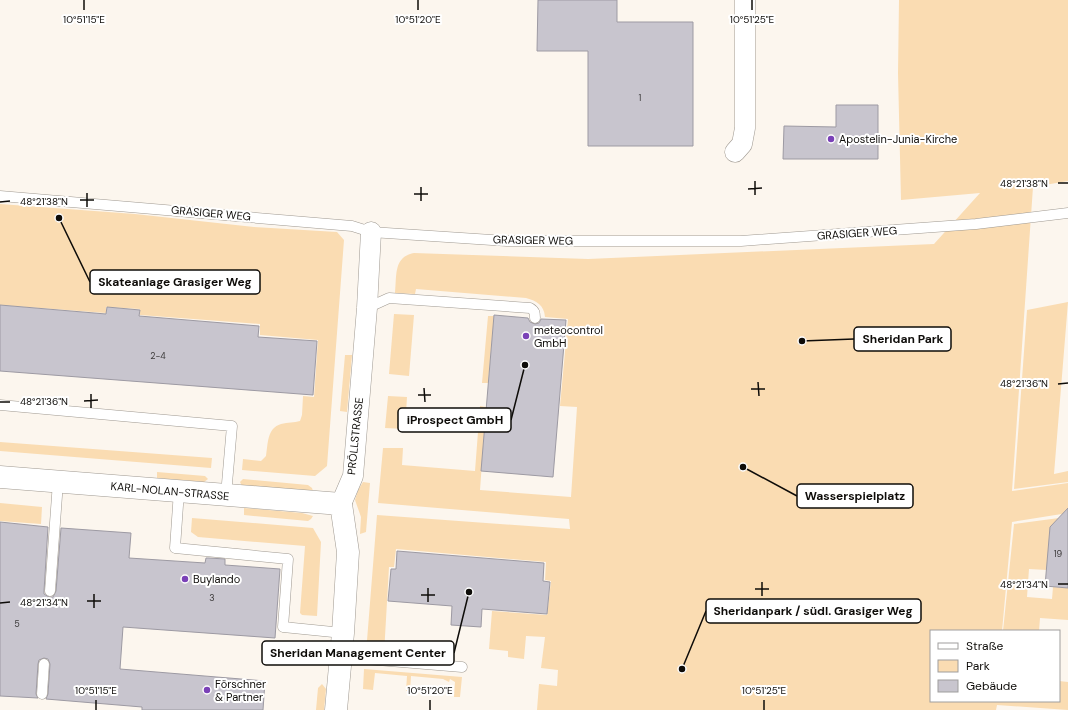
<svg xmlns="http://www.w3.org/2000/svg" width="1068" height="710" viewBox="0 0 1068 710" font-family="'DM Sans',sans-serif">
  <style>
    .green { fill: #fadcb2 }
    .building { fill: #c8c5ce; stroke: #9d9aa3 }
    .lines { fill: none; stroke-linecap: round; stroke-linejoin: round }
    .service-casing { stroke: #9f9991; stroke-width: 11 }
    .minor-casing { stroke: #9f9991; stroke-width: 21 }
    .tertiary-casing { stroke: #9f9991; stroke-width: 23 }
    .service { stroke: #fff; stroke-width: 10 }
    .minor { stroke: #fff; stroke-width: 20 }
    .tertiary { stroke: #fff; stroke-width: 22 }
    .ticks { fill: none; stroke: #0e0c09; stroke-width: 1.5 }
    .poi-dot { fill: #7a41b7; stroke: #fff; stroke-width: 1.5 }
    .labels { text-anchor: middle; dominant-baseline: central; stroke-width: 4; stroke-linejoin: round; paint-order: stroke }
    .number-label { font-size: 9px; fill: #3c3a3a }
    .poi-label { font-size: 11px; fill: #0e0c09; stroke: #fff; text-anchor: start }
    .street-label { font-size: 11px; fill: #0e0c09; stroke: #fff }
    .ticks-label { font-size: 10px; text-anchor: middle; fill: #0e0c09; stroke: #fff; stroke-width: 4; stroke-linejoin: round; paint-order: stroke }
    .leader { fill: none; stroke: #0e0c09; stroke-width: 1.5 }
    .callout-dot { fill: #0e0c09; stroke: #fff; stroke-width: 1.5 }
    .callout { fill: #fff; stroke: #0e0c09; stroke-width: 1.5 }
    .callout-label { font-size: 12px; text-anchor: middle; font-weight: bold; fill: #0e0c09 }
  </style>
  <rect width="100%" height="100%" fill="#fcf6ee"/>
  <g class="green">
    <path d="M899 0H1068V181L1033 187 1012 491 1068 483V513L1012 522 1002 631H931V701H1059V681L1068 682V710L997 705 996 710H537L539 684 557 686 558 670 541 668 545 637 526 636 524 659 508 657V651L489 649 492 611 547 615 551 581 545 580 546 562 396 549 394 567H389L384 654 366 653 377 515 570 529 569 519 378 503 383 448H403L402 465 475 471 480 406 486 407 480 490 571 497 577 407 560 406 568 319 545 317C544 305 537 301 526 298L416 289 415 294 395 293C397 276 393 257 414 253L588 259 934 244 980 193 901 200 898 73Z"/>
    <path d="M0 204 135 214 254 227 337 232 344 240 327 466 315 476 242 470 243 459 261 461 266 456C268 444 267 428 281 424 288 422 294 423 300 421L302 415 303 396 314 397 318 340 260 335V324L140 315V309L106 307V313L0 305Z"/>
    <path d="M1068 302 1054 474 1068 471V482L1014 489 1027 310Z"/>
    <path d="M394 314 414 315 409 376 389 374Z"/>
    <path d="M488 316H494L488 383H482Z"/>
    <path d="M345 355H352L347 412 340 411Z"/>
    <path d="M388 396 407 397 405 429 385 428Z"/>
    <path d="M0 442 212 458 211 468 0 451Z"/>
    <path d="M157 472 205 476 208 479 204 482 157 478Z"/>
    <path d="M243 479 308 485 312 488 313 491 242 486 240 482Z"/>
    <path d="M363 482 370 483 366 532 360 534 361 517 355 500 358 490Z"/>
    <path d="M0 503 42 507 41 524 0 521Z"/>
    <path d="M244 508 302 513 313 516 311 519 308 521 244 515Z"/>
    <path d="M192 518 313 528 321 542 317 616 302 615 300 613 305 546 198 537 191 532Z"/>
    <path d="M1059 518 1054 523 1053 526 1061 532 1050 531 1047 570 1029 569 1027 597 1052 599 1053 587 1068 588V620L1040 618 1039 631H1003L1014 524Z"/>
    <path d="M364 669 462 677 460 697H454L455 682 450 679 449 682 443 679 411 676 410 691H406L407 676 375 673 373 690 363 689Z"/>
    <path d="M322 684 326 689 324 710H316L318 688Z"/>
  </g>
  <g class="building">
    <path d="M538 0H617V22H693V146H588V51H537Z"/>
    <path d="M836 105H878V159H783L784 126 836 127Z"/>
    <path d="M0 305 106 314 107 307 140 310 139 316 259 326 258 337 317 341 313 395 0 371Z"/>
    <path d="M494 315 528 318 530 322 535 324 539 323 541 319 566 320 553 477 481 471Z"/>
    <path d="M1068 508V588L1045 586 1050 527Z"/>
    <path d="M0 522 48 527 44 591V594L49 597H53L56 591 61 528 131 533 129 558 205 563 206 558H209L225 559V565L280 569 275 638 123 627 120 669 265 681 263 710H142V707L46 699 48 694 50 664 48 659 44 658 39 660 38 664 36 694 38 698 0 696Z"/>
    <path d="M397 551 544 563 543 581 550 582 547 614 482 609 481 627 451 625 452 606 388 601 391 569H396Z"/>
  </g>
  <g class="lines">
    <defs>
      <g id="service">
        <path d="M0 196 352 226 371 232 507 241H741L976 224 1068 213"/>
        <path d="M367 308 389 298 530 308C535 311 535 313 535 318"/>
        <path d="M0 405 232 426 226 495"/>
        <path d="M179 491 175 548 288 559 283 627 343 633"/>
        <path d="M50 591 58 482"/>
        <path d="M341 657 462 667"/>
        <path d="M42 694 44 664"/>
      </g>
      <g id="minor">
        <path d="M735 152 742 144 745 128V0"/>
        <path d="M341 504 353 476 367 308 371 232"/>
      </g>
      <path id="tertiary" d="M0 477 341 504 348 552 343 633 336 710"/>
    </defs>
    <use href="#service" class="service-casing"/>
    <use href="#minor" class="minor-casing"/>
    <use href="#tertiary" class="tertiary-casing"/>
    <use href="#service" class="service"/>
    <use href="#minor" class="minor"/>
    <use href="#tertiary" class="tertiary"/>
  </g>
  <path class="ticks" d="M84 0V10M418 0V10M752 0V10M755 181V195M1058 183H1068M421 187V201M748 189 762 188M87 193V207M414 194H428M80 200H94M0 202 10 201M758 382 759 396M1058 384 1068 383M424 388 425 402M751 389H765M91 394V408M418 395H431M84 401 98 400M0 402H10M762 582V596M1058 584H1068M428 588V602M755 589H769M94 594V608M421 595H435M87 601H101M0 603 10 602M96 700V710M430 700V710M764 700V710"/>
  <g class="poi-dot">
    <circle cx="831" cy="139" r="4"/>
    <circle cx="526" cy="336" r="4"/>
    <circle cx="185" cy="579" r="4"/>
    <circle cx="207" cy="690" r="4"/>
  </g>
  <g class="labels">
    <g class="number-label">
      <text x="640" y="98">1</text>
      <text x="158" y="356">2-4</text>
      <text x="1058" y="554">19</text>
      <text x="212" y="598">3</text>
      <text x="17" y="624">5</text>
    </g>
    <g class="poi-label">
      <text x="839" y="139">Apostelin-Junia-Kirche</text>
      <text x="534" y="330">meteocontrol<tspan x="534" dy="13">GmbH</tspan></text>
      <text x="193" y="579">Buylando</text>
      <text x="215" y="684">Förschner<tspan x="215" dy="13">&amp; Partner</tspan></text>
    </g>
    <g class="street-label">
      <text transform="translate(211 213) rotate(5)">GRASIGER WEG</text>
      <text transform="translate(857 233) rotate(-4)">GRASIGER WEG</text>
      <text transform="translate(533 240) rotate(1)">GRASIGER WEG</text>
      <text transform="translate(355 436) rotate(-84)">PRÖLLSTRASSE</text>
      <text transform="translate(170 491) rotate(5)">KARL-NOLAN-STRASSE</text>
    </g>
  </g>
  <g class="ticks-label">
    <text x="84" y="23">10°51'15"E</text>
    <text x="418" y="23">10°51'20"E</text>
    <text x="752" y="23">10°51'25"E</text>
    <text x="1024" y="187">48°21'38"N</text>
    <text x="44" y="205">48°21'38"N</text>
    <text x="1024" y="387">48°21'36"N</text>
    <text x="44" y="405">48°21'36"N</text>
    <text x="1024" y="588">48°21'34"N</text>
    <text x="44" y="606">48°21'34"N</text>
    <text x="96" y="694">10°51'15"E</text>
    <text x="430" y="694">10°51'20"E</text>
    <text x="764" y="694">10°51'25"E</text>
  </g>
  <path class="leader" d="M59 218L90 282M802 341L854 339M525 365L511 420M743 467L797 496M682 669L706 611M469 592L454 653"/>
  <g class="callout-dot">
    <circle cx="59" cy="218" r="4"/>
    <circle cx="802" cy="341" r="4"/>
    <circle cx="525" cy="365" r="4"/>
    <circle cx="743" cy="467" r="4"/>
    <circle cx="682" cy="669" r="4"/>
    <circle cx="469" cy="592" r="4"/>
  </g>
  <g class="callout">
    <rect x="90" y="270" width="170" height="24" rx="4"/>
    <rect x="854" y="327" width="97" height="24" rx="4"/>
    <rect x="398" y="408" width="113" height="24" rx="4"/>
    <rect x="797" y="484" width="116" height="24" rx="4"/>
    <rect x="706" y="599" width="215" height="24" rx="4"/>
    <rect x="262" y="641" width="192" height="24" rx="4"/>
  </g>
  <g class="callout-label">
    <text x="175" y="286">Skateanlage Grasiger Weg</text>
    <text x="903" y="343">Sheridan Park</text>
    <text x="455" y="424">iProspect GmbH</text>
    <text x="855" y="500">Wasserspielplatz</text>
    <text x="813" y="615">Sheridanpark / südl. Grasiger Weg</text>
    <text x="358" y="657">Sheridan Management Center</text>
  </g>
  <rect x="930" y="630" width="130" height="72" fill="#ffffff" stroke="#9f9e9d"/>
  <rect x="938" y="643" width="20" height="6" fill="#ffffff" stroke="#9f9e9d"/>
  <text x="966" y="650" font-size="12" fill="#0e0c09">Straße</text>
  <rect x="938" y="660" width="20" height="12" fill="#fadcb2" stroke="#9f9e9d"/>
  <text x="966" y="670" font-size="12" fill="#0e0c09">Park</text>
  <rect x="938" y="680" width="20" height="12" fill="#c8c5ce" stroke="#9f9e9d"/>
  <text x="966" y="690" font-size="12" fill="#0e0c09">Gebäude</text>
</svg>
